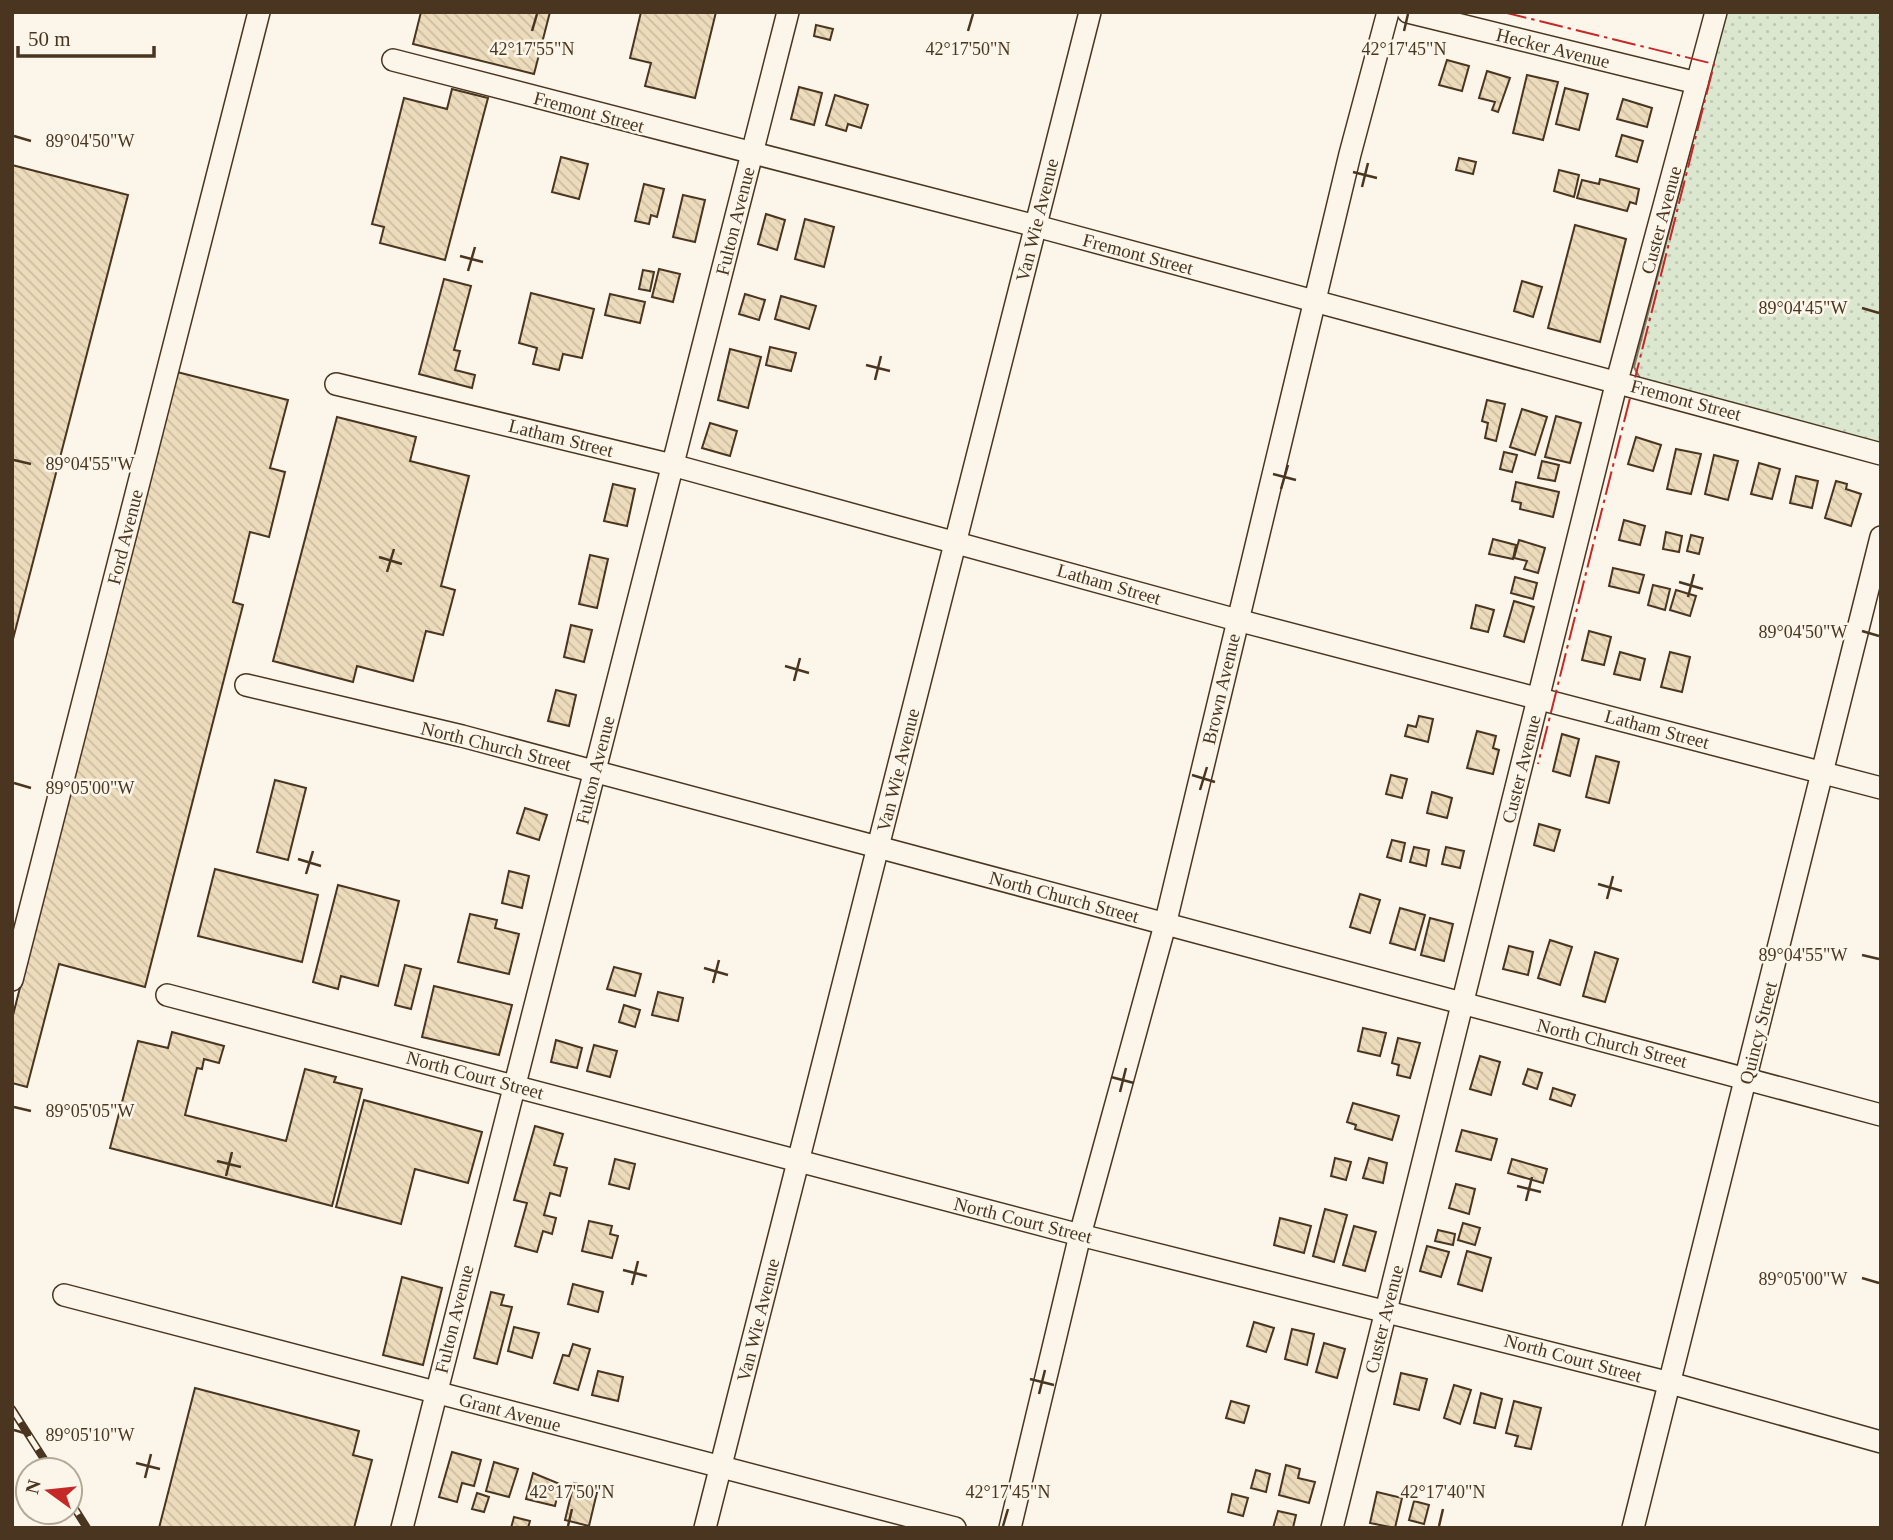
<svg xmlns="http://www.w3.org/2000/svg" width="1893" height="1540" viewBox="0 0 1893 1540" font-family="'Times New Roman',serif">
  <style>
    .park { fill: url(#park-dots); stroke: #887966; stroke-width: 2 }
    .building { fill: url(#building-back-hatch); stroke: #4a3520; stroke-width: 2 }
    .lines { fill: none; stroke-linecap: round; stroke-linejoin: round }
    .minor-casing { stroke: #4a3520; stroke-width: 24 }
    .minor { stroke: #fbf6e9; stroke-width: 21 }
    .rail-casing { stroke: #4a3520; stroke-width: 8 }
    .rail { stroke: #fbf6e9; stroke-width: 5; stroke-dasharray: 16; stroke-linecap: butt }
    .power { stroke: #c62828; stroke-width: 2; stroke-dasharray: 24 5 3.5 5; stroke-linecap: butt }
    .ticks { fill: none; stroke: #4a3520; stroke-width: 2.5 }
    .labels { text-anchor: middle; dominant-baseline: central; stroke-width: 5; stroke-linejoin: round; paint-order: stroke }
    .street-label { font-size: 19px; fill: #4a3520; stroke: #fbf6e9 }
    .ticks-label { font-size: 18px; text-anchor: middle; fill: #4a3520; stroke: #fbf6e9; stroke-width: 5; stroke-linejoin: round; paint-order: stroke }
  </style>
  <defs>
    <pattern id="park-dots" width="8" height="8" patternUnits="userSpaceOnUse" patternTransform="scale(1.75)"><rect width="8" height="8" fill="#dce7d0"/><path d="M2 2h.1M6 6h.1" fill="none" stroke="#bec7b2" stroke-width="1.8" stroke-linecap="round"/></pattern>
    <pattern id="building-back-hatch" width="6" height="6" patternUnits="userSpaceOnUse" patternTransform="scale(1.75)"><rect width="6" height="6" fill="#ecdcbc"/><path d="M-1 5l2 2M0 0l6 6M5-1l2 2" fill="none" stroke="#ccbda1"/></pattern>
  </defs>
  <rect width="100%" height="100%" fill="#fbf6e9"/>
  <path class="park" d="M1726 12H1881V444L1642 382 1634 367Z"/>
  <g class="building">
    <path d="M421 12H550L534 74 413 44Z"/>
    <path d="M641 12H716L695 98 645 86 651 63 630 58Z"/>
    <path d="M816 25 833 29 830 40 814 36Z"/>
    <path d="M1447 60 1469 66 1462 91 1439 85Z"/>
    <path d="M1487 71 1510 78 1498 112 1492 110 1495 102 1479 98Z"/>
    <path d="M1527 75 1558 82 1543 140 1513 133Z"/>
    <path d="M799 87 822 93 814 125 791 119Z"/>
    <path d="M1565 88 1588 94 1579 130 1556 124Z"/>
    <path d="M452 89 488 98 445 260 380 243 384 227 372 224 404 98 447 109Z"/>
    <path d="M835 95 868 105 861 128 848 124 846 131 826 125Z"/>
    <path d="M1623 99 1652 108 1647 127 1617 119Z"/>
    <path d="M1622 135 1643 141 1637 162 1616 156Z"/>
    <path d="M561 157 588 164 579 199 552 192Z"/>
    <path d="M1459 158 1476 162 1473 174 1456 170Z"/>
    <path d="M12 165 128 195 12 643Z"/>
    <path d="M1559 170 1579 175 1574 197 1554 191Z"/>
    <path d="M1600 179 1639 189 1636 204 1630 202 1627 211 1577 198 1582 180 1599 184Z"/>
    <path d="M644 184 664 189 657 217 651 215 649 224 635 221Z"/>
    <path d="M683 195 705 200 695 242 673 237Z"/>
    <path d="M766 214 785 220 777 250 758 244Z"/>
    <path d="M805 219 834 227 824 267 795 259Z"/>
    <path d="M1575 225 1626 239 1600 342 1548 328Z"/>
    <path d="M659 269 680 274 673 302 652 297Z"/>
    <path d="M643 270 654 272 650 291 639 289Z"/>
    <path d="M444 279 471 286 454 350 460 351 455 370 475 375 472 388 419 374Z"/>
    <path d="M1522 281 1542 287 1533 317 1514 311Z"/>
    <path d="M531 293 594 309 582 358 563 354 559 370 533 364 537 348 519 343Z"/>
    <path d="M610 294 645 302 640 323 605 315Z"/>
    <path d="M745 294 765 300 759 320 739 314Z"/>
    <path d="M781 296 816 306 809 329 775 319Z"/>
    <path d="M770 347 796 353 791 371 766 365Z"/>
    <path d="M730 349 761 357 748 408 718 400Z"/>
    <path d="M177 372 288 400 270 468 285 472 269 537 250 532 233 602 243 605 145 987 59 964 27 1087 12 1083V1019Z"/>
    <path d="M1487 400 1505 404 1496 441 1485 438 1488 423 1482 421Z"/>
    <path d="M1522 409 1547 417 1535 455 1510 447Z"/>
    <path d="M1556 416 1581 423 1570 463 1545 457Z"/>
    <path d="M337 417 416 437 410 461 469 476 441 586 455 590 443 635 426 631 413 681 357 666 353 682 273 661Z"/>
    <path d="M710 423 737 431 730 456 702 448Z"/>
    <path d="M1636 437 1661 445 1653 471 1628 464Z"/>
    <path d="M1676 449 1701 454 1691 494 1667 489Z"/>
    <path d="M1504 452 1517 455 1512 472 1500 469Z"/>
    <path d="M1714 455 1738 461 1728 500 1705 494Z"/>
    <path d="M1542 461 1559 465 1555 481 1538 478Z"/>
    <path d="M1759 463 1780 469 1772 499 1751 494Z"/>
    <path d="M1796 476 1818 481 1812 508 1790 503Z"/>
    <path d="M1836 481 1847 484 1846 489 1861 494 1851 526 1825 518Z"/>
    <path d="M1516 482 1559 492 1553 517 1520 509 1521 503 1512 501Z"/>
    <path d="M613 484 635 489 627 526 604 521Z"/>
    <path d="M1624 520 1645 526 1640 545 1619 540Z"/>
    <path d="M1666 532 1682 536 1679 552 1663 549Z"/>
    <path d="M1691 535 1703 538 1699 554 1687 551Z"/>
    <path d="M1493 539 1516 545 1513 559 1489 554Z"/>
    <path d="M1519 540 1545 548 1538 573 1524 569 1527 561 1514 558Z"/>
    <path d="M590 555 608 559 597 608 579 604Z"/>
    <path d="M1613 568 1644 575 1639 593 1609 586Z"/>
    <path d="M1515 577 1537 583 1533 599 1511 593Z"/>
    <path d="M1653 585 1670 589 1665 610 1648 605Z"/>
    <path d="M1676 590 1696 596 1690 616 1670 610Z"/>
    <path d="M1514 601 1534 607 1524 642 1504 636Z"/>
    <path d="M1476 605 1494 610 1488 632 1471 628Z"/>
    <path d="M571 625 592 630 584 662 564 657Z"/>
    <path d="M1589 631 1611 637 1604 665 1582 660Z"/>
    <path d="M1620 652 1645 659 1640 680 1614 674Z"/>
    <path d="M1670 652 1690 657 1682 692 1661 687Z"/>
    <path d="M556 690 576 695 569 726 548 721Z"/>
    <path d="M1419 716 1433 719 1428 742 1405 736 1408 725 1416 727Z"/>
    <path d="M1477 731 1496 736 1493 748 1499 750 1493 774 1467 768Z"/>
    <path d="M1562 734 1579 739 1570 776 1553 771Z"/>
    <path d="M1596 756 1619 762 1609 803 1586 797Z"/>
    <path d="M1391 775 1407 779 1402 798 1386 794Z"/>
    <path d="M275 780 306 788 288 860 257 852Z"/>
    <path d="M1432 792 1452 798 1447 818 1427 813Z"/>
    <path d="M525 808 547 815 539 840 517 833Z"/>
    <path d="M1539 824 1560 830 1554 851 1534 845Z"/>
    <path d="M1392 840 1405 843 1401 861 1387 857Z"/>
    <path d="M1414 847 1429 850 1426 866 1410 862Z"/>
    <path d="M1446 847 1464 851 1460 868 1442 864Z"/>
    <path d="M215 869 318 895 302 962 198 936Z"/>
    <path d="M509 871 529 876 522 908 502 903Z"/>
    <path d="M338 885 399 901 378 986 341 976 338 989 313 982Z"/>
    <path d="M1360 894 1380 900 1370 933 1350 927Z"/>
    <path d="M1400 908 1425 915 1415 950 1390 943Z"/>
    <path d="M470 914 497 920 495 928 519 934 509 974 458 962Z"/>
    <path d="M1430 918 1453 924 1444 961 1421 955Z"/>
    <path d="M1550 940 1572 947 1560 985 1538 978Z"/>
    <path d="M1509 946 1533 952 1528 975 1503 969Z"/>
    <path d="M1595 952 1618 959 1605 1002 1583 996Z"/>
    <path d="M405 965 421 969 411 1009 395 1005Z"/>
    <path d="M614 967 641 974 635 996 607 989Z"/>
    <path d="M434 986 512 1005 499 1055 422 1037Z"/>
    <path d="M658 992 683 998 678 1021 652 1015Z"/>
    <path d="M624 1005 640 1010 635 1027 619 1022Z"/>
    <path d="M1363 1028 1386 1033 1380 1056 1358 1051Z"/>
    <path d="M172 1032 224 1046 219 1063 204 1059 202 1069 197 1068 185 1115 286 1141 305 1069 336 1077 334 1082 362 1089 332 1206 110 1148 138 1041 168 1048Z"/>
    <path d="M1398 1038 1420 1043 1410 1078 1397 1075 1399 1065 1392 1063Z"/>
    <path d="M556 1040 582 1048 577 1068 551 1062Z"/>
    <path d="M594 1045 617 1051 610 1077 587 1071Z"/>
    <path d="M1480 1056 1500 1062 1491 1095 1470 1089Z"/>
    <path d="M1528 1069 1542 1073 1537 1089 1523 1084Z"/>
    <path d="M1553 1088 1575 1095 1571 1106 1550 1099Z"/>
    <path d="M364 1100 482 1132 468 1183 415 1169 401 1224 336 1207Z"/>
    <path d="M1353 1103 1399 1116 1392 1140 1355 1129 1356 1125 1347 1122Z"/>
    <path d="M535 1126 563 1134 554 1165 567 1168 560 1196 550 1193 544 1215 556 1218 552 1234 543 1231 537 1252 515 1246 527 1203 514 1200Z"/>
    <path d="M1462 1130 1497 1139 1491 1160 1456 1151Z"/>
    <path d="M1335 1158 1351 1162 1346 1180 1331 1176Z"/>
    <path d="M1369 1158 1387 1163 1383 1183 1363 1178Z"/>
    <path d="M615 1159 635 1164 629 1189 609 1184Z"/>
    <path d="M1512 1159 1547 1169 1543 1183 1508 1173Z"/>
    <path d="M1456 1184 1475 1189 1469 1214 1449 1208Z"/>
    <path d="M1325 1209 1347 1215 1334 1262 1313 1256Z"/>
    <path d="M1280 1218 1311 1226 1304 1253 1274 1245Z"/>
    <path d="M589 1221 612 1226 610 1234 618 1236 612 1258 582 1251Z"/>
    <path d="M1463 1223 1480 1228 1475 1245 1458 1240Z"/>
    <path d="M1354 1226 1376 1232 1365 1271 1343 1265Z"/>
    <path d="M1438 1230 1455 1234 1453 1245 1435 1241Z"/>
    <path d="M1427 1246 1449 1252 1441 1277 1420 1271Z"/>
    <path d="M1467 1251 1491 1258 1482 1291 1458 1284Z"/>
    <path d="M402 1277 442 1288 423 1365 383 1355Z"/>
    <path d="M573 1284 603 1292 598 1312 568 1304Z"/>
    <path d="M491 1292 504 1295 501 1305 512 1307 497 1364 474 1358Z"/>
    <path d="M1254 1322 1274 1328 1266 1352 1247 1346Z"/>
    <path d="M514 1327 539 1333 532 1358 508 1351Z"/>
    <path d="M1292 1329 1314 1334 1307 1365 1285 1359Z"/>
    <path d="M1324 1343 1345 1349 1337 1378 1316 1372Z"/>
    <path d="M573 1344 590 1349 578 1390 554 1383 563 1355 569 1356Z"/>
    <path d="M598 1371 623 1377 618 1401 592 1395Z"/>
    <path d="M1401 1373 1427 1379 1419 1410 1394 1404Z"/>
    <path d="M1454 1385 1471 1390 1460 1424 1444 1418Z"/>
    <path d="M195 1388 359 1431 353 1455 372 1460 354 1528H159Z"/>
    <path d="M1481 1393 1502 1399 1495 1428 1474 1423Z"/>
    <path d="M1231 1401 1249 1406 1244 1423 1226 1418Z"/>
    <path d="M1514 1401 1541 1408 1531 1449 1515 1446 1518 1436 1506 1433Z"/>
    <path d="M452 1452 481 1460 474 1486 462 1483 457 1502 439 1497Z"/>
    <path d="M494 1462 518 1469 509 1497 486 1491Z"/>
    <path d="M1286 1465 1300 1469 1298 1478 1315 1482 1309 1503 1279 1495Z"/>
    <path d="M1256 1470 1270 1474 1266 1492 1251 1488Z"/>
    <path d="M533 1473 560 1484 555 1506 526 1499Z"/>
    <path d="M574 1483 598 1488 589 1526 565 1520Z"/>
    <path d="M1377 1492 1402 1498 1395 1528 1370 1523Z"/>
    <path d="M477 1493 489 1497 484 1512 472 1509Z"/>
    <path d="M1232 1494 1248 1498 1243 1516 1228 1512Z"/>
    <path d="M1414 1501 1429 1505 1424 1524 1409 1520Z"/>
    <path d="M1278 1511 1296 1515 1293 1528H1273Z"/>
    <path d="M514 1517 530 1521 528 1528H511Z"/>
  </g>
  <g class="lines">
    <defs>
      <g id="minor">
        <path d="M1408 12 1697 83"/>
        <path d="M393 60 1036 226 1881 454"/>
        <path d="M336 384 672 465 1237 620 1881 788"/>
        <path d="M246 685 462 736 1881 1115"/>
        <path d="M12 980 259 12"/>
        <path d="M167 995 1080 1235 1670 1383 1881 1442"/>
        <path d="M64 1295 955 1528"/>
        <path d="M402 1528 788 12"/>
        <path d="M705 1528 1090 12"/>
        <path d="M1010 1528 1080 1235 1165 925 1350 154 1388 12"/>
        <path d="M1332 1528 1617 381 1716 12"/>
        <path d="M1633 1528 1881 537"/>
      </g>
    </defs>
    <use href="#minor" class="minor-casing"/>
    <use href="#minor" class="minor"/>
    <defs>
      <g id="rail">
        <path d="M12 1409 51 1470"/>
        <path d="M70 1501 87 1528"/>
      </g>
    </defs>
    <use href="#rail" class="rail-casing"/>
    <use href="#rail" class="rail"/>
    <path class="power" d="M1503 12 1714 64 1538 764"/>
  </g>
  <path class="ticks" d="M532 31 537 14M968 31 973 14M1404 31 1408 14M14 136 31 141M1353 172 1377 178M1362 187 1368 163M460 256 483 262M468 271 475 247M1862 308 1879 313M866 365 890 371M875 380 881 356M14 460 31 464M1273 474 1296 480M1281 489 1288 465M379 557 402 564M387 572 394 549M1679 582 1703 589M1688 597 1694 574M1862 631 1879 636M785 666 809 673M794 681 800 658M1192 775 1215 782M14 783 31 788M1200 790 1207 767M298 859 321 866M306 874 313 851M1598 884 1622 891M1607 899 1613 876M1862 955 1879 959M704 968 728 975M713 983 719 960M1111 1077 1134 1083M1120 1092 1126 1068M14 1107 31 1111M217 1161 241 1167M226 1176 232 1152M1517 1186 1541 1192M1526 1201 1532 1177M623 1270 647 1276M1862 1278 1879 1283M632 1285 638 1261M1030 1379 1054 1385M1039 1394 1045 1370M14 1430 31 1435M136 1463 160 1469M145 1478 151 1454M568 1526 572 1509M1003 1526 1008 1509M1439 1526 1443 1509"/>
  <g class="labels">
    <g class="street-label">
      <text transform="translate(1553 48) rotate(14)">Hecker Avenue</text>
      <text transform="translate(589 112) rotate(15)">Fremont Street</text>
      <text transform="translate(1037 220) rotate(-76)">Van Wie Avenue</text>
      <text transform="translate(1661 220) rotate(-75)">Custer Avenue</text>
      <text transform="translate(735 221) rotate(-76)">Fulton Avenue</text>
      <text transform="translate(1138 254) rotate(15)">Fremont Street</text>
      <text transform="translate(1686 400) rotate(15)">Fremont Street</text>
      <text transform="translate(561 438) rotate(14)">Latham Street</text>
      <text transform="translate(125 537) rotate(-76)">Ford Avenue</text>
      <text transform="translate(1109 584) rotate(16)">Latham Street</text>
      <text transform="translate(1221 689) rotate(-77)">Brown Avenue</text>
      <text transform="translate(1657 729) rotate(15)">Latham Street</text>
      <text transform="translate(496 746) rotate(14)">North Church Street</text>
      <text transform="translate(1521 769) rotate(-76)">Custer Avenue</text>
      <text transform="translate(595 770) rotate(-76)">Fulton Avenue</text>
      <text transform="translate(898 770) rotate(-76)">Van Wie Avenue</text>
      <text transform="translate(1064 897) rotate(15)">North Church Street</text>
      <text transform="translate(1758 1033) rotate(-76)">Quincy Street</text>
      <text transform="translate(1612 1043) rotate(14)">North Church Street</text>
      <text transform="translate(475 1075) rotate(15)">North Court Street</text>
      <text transform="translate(1023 1220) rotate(14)">North Court Street</text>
      <text transform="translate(454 1319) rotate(-76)">Fulton Avenue</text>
      <text transform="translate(1384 1319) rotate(-76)">Custer Avenue</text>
      <text transform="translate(758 1320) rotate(-76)">Van Wie Avenue</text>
      <text transform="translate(1573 1358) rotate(15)">North Court Street</text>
      <text transform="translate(510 1412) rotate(15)">Grant Avenue</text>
    </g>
  </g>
  <g class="ticks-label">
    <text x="532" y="55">42°17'55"N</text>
    <text x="968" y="55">42°17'50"N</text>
    <text x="1404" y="55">42°17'45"N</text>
    <text x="90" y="147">89°04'50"W</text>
    <text x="1803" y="314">89°04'45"W</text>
    <text x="90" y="470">89°04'55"W</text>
    <text x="1803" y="638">89°04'50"W</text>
    <text x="90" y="794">89°05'00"W</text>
    <text x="1803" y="961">89°04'55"W</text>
    <text x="90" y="1117">89°05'05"W</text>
    <text x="1803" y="1285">89°05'00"W</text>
    <text x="90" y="1441">89°05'10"W</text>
    <text x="572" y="1498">42°17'50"N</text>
    <text x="1008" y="1498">42°17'45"N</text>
    <text x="1443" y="1498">42°17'40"N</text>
  </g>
  <rect width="1893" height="1540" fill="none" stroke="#4a3520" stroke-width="28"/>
  <g transform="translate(49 1491) rotate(285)"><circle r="33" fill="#fbf6e9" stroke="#b4a999" stroke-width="2"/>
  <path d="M0-5L12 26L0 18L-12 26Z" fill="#c62828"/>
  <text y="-10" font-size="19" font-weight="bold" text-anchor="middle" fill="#4a3520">N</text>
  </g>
  <path d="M18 46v10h136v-10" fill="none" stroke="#4a3520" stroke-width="3.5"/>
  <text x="28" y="46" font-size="21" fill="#4a3520" stroke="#fbf6e9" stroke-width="5" paint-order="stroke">50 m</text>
</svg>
